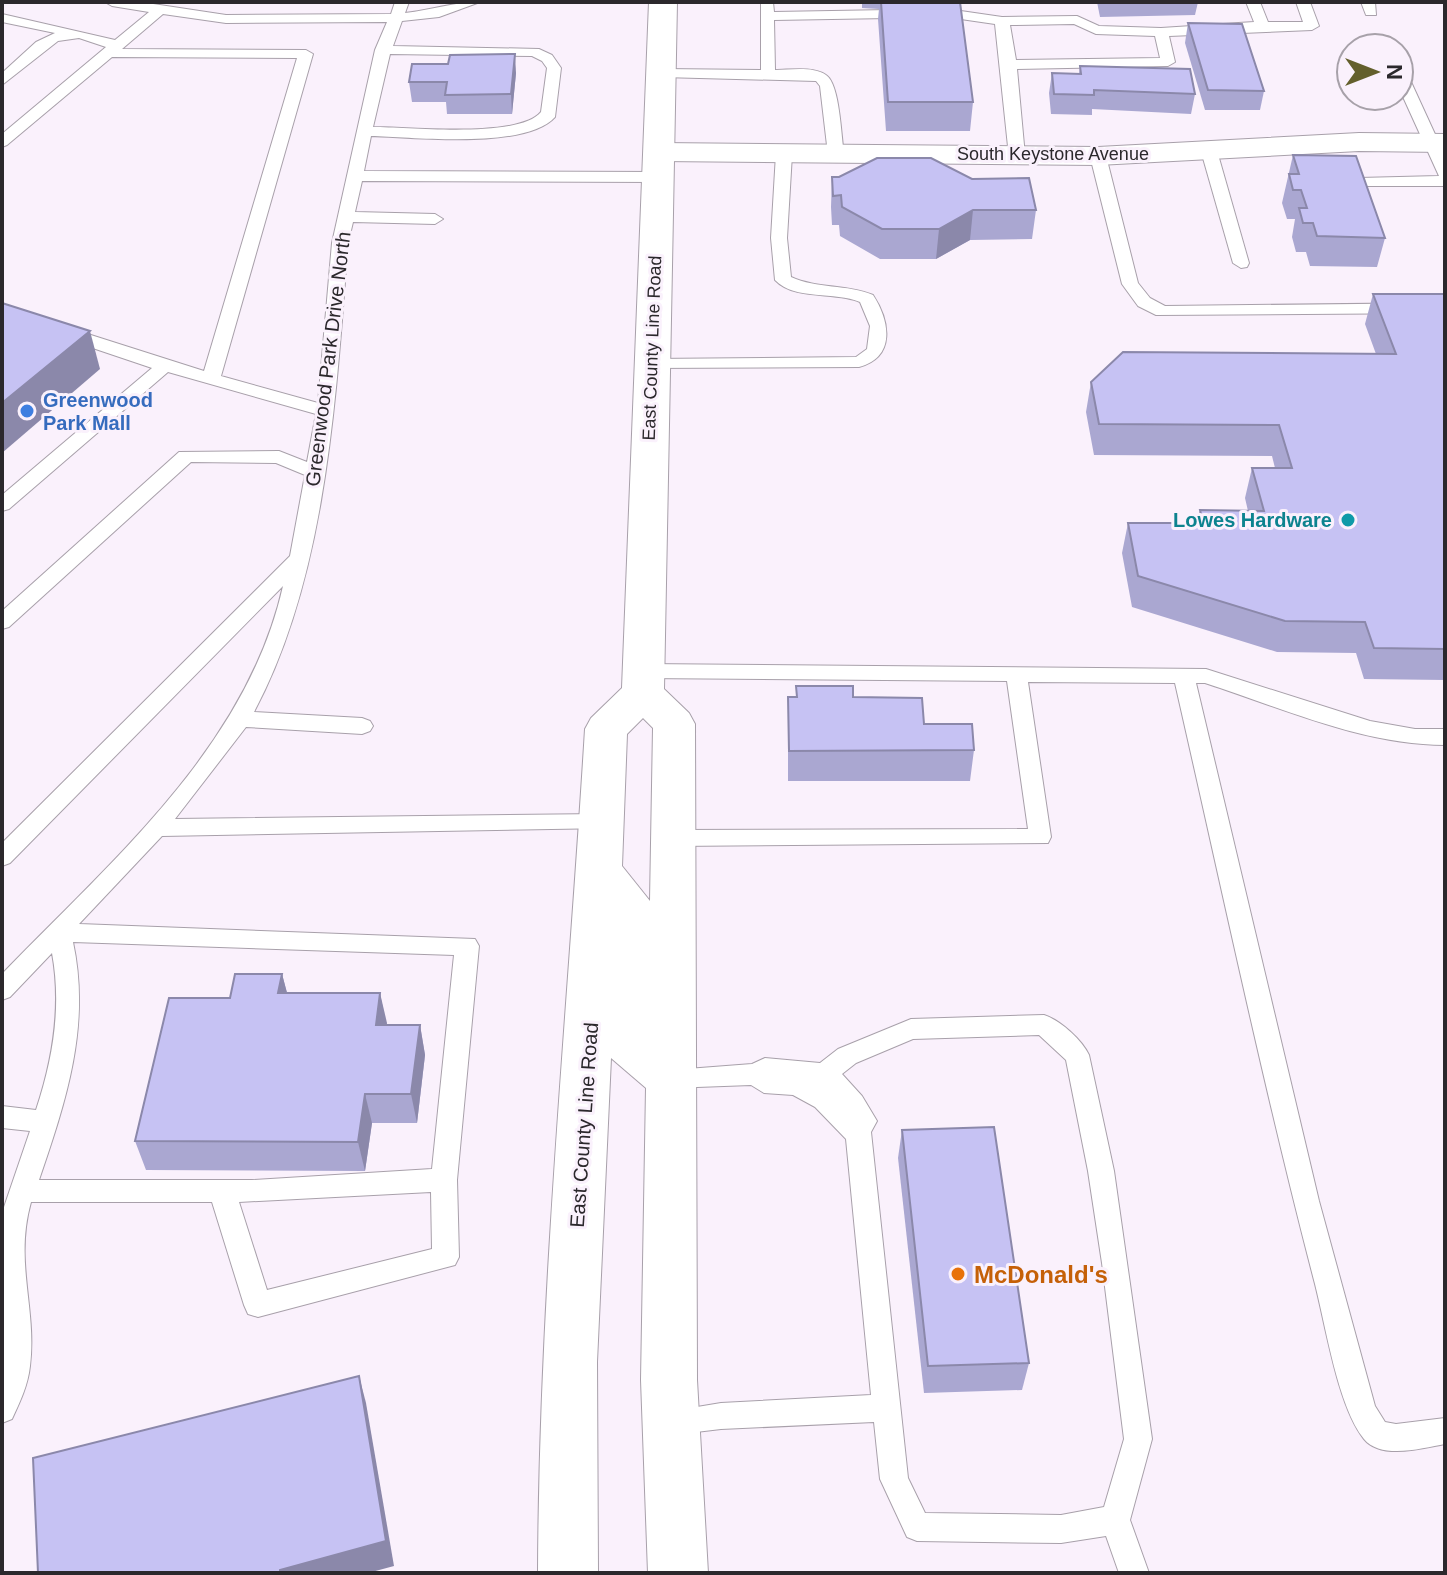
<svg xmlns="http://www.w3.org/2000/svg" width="1447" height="1575" viewBox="0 0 1447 1575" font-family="Helvetica,sans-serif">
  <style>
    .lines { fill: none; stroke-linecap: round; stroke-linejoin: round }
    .service-casing { stroke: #a8a0aa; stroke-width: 2 }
    .minor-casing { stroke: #a8a0aa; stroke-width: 2 }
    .primary-casing { stroke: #a8a0aa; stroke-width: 2 }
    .service { fill: #fff; fill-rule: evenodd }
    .minor { fill: #fff; fill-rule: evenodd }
    .primary { fill: #fff; fill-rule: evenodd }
    .wall { fill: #aaa7d1 }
    .shaded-wall { fill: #8b88aa }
    .building { fill: #c6c2f3; stroke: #8b88aa; stroke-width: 2 }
    .shop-dot { fill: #3f7fe0; stroke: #faf1fc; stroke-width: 3 }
    .culture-dot { fill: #0f9aa8; stroke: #faf1fc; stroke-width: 3 }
    .food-dot { fill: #e8710a; stroke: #faf1fc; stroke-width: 3 }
    .labels { text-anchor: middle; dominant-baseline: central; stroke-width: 6; stroke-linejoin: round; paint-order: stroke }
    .far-street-label { font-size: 18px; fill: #2b282c; stroke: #faf1fc }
    .street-label { font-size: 20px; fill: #2b282c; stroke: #faf1fc }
    .shop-label { font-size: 20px; font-weight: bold; fill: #366cbe; stroke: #faf1fc; text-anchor: start }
    .culture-label { font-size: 20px; font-weight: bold; fill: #0d838f; stroke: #faf1fc; text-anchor: end }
    .near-food-label { font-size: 24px; font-weight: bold; fill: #c56008; stroke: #faf1fc; text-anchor: start }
  </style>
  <rect width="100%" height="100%" fill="#faf1fc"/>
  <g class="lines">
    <defs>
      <g id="service">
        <path d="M105 2H140L226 15 391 14 395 2H409L405 13C431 10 454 2 480 2L439 17 402 21 393 46 539 49 552 55 561 68 555 117C525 150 414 137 371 136L364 171 659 172 667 177 659 182 362 181 355 212 435 214 443 219 435 224 353 222 348 243C336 396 327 575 254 712L362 718 370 721 373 726 370 731 362 734 246 727 175 819 602 814 610 816 613 822 610 828 162 836 79 924 475 939 479 946 457 1180 459 1257 455 1265 258 1317 248 1314 244 1305 212 1202H31C14 1263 37 1308 30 1366 28 1385 20 1402 12 1419L2 1423V1213L30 1131 2 1128V1106L36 1110C53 1059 62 1007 52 953L10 997 2 1000V974C111 861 247 747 283 586L10 863 2 866V843L290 556 305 475 276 463 191 462 9 627 2 629V611L179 452 279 451 307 462 316 414 168 372 9 509 2 511V495L152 368 60 337 57 333 60 329H72L204 371 297 58 112 57 7 145 2 147V134L106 47 79 38 58 41 2 85V73L36 42 55 33 2 22V14L115 40 149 12 112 6ZM163 14 226 23 387 22 375 50 332 243 318 403 221 376 313 54 306 50 122 49ZM390 54 532 56 542 61 547 68 541 112C519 139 409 127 373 127ZM73 942 454 955 432 1169 252 1180H39C66 1101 91 1026 73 942ZM431 1192 432 1249 267 1290 239 1202Z"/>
        <path d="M761 2H773L774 12 947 9 1002 17 1077 16 1099 26 1161 28 1254 22 1246 2H1260L1268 22H1303L1296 2H1310L1319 26 1312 30 1169 36 1175 62 1168 66 1017 69 1025 156 1017 161 1009 156 995 24 947 17 774 20 775 70C790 70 813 66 826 75 840 84 841 137 844 154L836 159 828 154 820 86 816 81 662 77 655 73 662 69 761 70ZM1074 24 1096 34 1155 36 1160 58 1016 60 1010 25Z"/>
        <path d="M1361 2H1375L1376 15H1366Z"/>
        <path d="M1385 36 1390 37 1396 48H1382L1378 40Z"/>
        <path d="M1399 67 1406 71 1445 156V186H1353V180L1359 178 1439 176 1399 88Z"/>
        <path d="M1209 146 1217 151 1249 263 1247 267 1241 268 1233 263 1201 151Z"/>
        <path d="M784 149 792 154 787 238 791 277C817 289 847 284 873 295 890 321 896 357 859 367L645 368 642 364 651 359 856 357 867 349 870 326 860 302C835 291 795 301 775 280L771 238 776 154Z"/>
        <path d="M1098 151 1106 156 1138 283 1150 298 1165 306 1445 303V313L1156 315 1138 306 1122 284 1090 156Z"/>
        <path d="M643 664 1206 669 1370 721 1415 729H1445V745C1363 745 1282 708 1205 683H1196L1319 1201 1375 1406 1385 1422 1396 1424 1445 1418V1444C1423 1448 1381 1460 1364 1439 1338 1407 1326 1327 1315 1284 1263 1085 1221 884 1175 683L1028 682 1051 837 1048 843 672 846 664 844 661 838 664 832 672 830 1028 829 1007 681 643 678 636 676 633 671 636 666Z"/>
        <path d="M1044 1015C1060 1020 1082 1040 1089 1055L1114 1171 1152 1439 1130 1520 1149 1573H1119L1106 1536 1061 1543 917 1541 907 1537 880 1479 874 1422 721 1429 671 1435 661 1431 657 1422 661 1413 721 1403 871 1395 846 1139 815 1107 793 1095 764 1093 751 1085 670 1088 661 1085 658 1078 661 1071 752 1064 765 1058 820 1063 838 1049 911 1019ZM1039 1035 1066 1060 1088 1171 1102 1263 1124 1439 1104 1507 1061 1515 925 1513 908 1478 871 1132 877 1121 862 1096 842 1074 856 1063 913 1039Z"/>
      </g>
      <path id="minor" d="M1359 133 1445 134V152L1359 151 1098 165 660 161 649 159 644 152 649 145 660 143 1098 147Z"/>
      <path id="primary" d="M649 2H677L664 689 689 713 695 724 697 1380 708 1573H648L641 1380 646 1088 611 1058 597 1362 598 1573H538C539 1291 568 1011 585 729L591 718 622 688ZM643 718 653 728 650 901 622 866 627 734Z"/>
    </defs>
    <use href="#service" class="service-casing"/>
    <use href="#minor" class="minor-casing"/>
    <use href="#primary" class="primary-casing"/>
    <use href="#service" class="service"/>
    <use href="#minor" class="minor"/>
    <use href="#primary" class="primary"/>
  </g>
  <g class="wall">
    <path d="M862 2H960L973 102 970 131H886L878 19 879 9 862 8Z"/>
    <path d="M1097 2H1198L1195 15 1100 17Z"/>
    <path d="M1188 23 1264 91 1260 110H1205L1185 43Z"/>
    <path d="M1080 66 1195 94 1191 114 1092 109V115L1051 114 1049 93 1052 73 1079 74Z"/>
    <path d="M516 73 512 114H447L446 102H412L409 82Z"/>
    <path d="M1293 155 1385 238 1377 267 1310 266 1306 252H1296L1292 237 1295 219H1287L1282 203Z"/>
    <path d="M832 177 1036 210 1032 239 970 240 936 259H880L840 236 839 225H832L831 207Z"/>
    <path d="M1373 294H1445V680L1364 679 1356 653 1277 652 1132 607 1122 553 1128 523H1197L1200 510 1248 511 1245 498 1252 468H1275L1272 456 1094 455 1086 412 1091 382 1376 354 1365 324Z"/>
    <path d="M796 686 853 697 924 724 974 750 970 781H788V697H796Z"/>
    <path d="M282 974 287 993H380L386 1025H420L425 1055 417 1123H372L365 1171 146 1170 135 1141 230 998Z"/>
    <path d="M902 1130 1029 1363 1022 1390 924 1393 898 1158Z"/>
  </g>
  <g class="shaded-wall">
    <path d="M515 54 516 73 512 114 511 94Z"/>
    <path d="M973 210 970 240 936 259 939 229Z"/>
    <path d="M90 331 100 369 2 453V403Z"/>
    <path d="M282 974 290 1004 278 993Z"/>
    <path d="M380 993 387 1023 382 1055 376 1025Z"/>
    <path d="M420 1025 425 1055 417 1123 411 1094Z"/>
    <path d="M365 1094 372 1123 365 1171 358 1142Z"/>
    <path d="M359 1376 366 1403 394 1566 368 1573H280V1570Z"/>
  </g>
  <g class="building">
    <path d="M881 2H960L973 102H888Z"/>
    <path d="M1188 23 1242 24 1264 91 1208 90Z"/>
    <path d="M515 54 511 94 445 95 447 82H409L412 64H448L450 55Z"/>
    <path d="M1080 66 1190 69 1195 94 1094 90V95L1054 94 1052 73 1081 74Z"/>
    <path d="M1293 155 1356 156 1385 238 1317 236 1313 223H1303L1299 208H1307L1301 190H1293L1289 174H1299Z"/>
    <path d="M877 158H931L972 179 1029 178 1036 210H973L939 229H882L842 207 841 195 833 196 832 177H839Z"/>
    <path d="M1373 294H1445V649L1374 648 1365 622 1285 621 1138 576 1128 523H1203L1200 510 1264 511 1252 468H1292L1279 425 1099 424 1091 382 1123 352 1396 354Z"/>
    <path d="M2 303 90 331 2 403Z"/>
    <path d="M796 686H853V697L922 698 924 724H972L974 750 789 751 788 697H797Z"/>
    <path d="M235 974H282L278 993H380L376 1025H420L411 1094H365L358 1142 135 1141 169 998H230Z"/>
    <path d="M994 1127 1029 1363 928 1366 902 1130Z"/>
    <path d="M359 1376 386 1541 280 1570V1573H38L33 1458Z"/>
  </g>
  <circle class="shop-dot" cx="27" cy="411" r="8"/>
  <circle class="culture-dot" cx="1348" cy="520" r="8"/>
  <circle class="food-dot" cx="958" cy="1274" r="8"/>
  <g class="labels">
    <g class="far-street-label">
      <text x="1053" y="154">South Keystone Avenue</text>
      <text transform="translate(652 348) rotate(-88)">East County Line Road</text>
    </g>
    <g class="street-label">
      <text transform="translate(328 359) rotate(-83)">Greenwood Park Drive North</text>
      <text transform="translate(584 1125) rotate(-86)">East County Line Road</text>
    </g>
    <g class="shop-label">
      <text x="43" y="400">Greenwood<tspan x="43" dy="23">Park Mall</tspan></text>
    </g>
    <g class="culture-label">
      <text x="1332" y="520">Lowes Hardware</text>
    </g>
    <g class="near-food-label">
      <text x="974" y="1274">McDonald's</text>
    </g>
  </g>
  <rect width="1447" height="1575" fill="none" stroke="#2b282c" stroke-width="8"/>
  <g transform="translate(1375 72) rotate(90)"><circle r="38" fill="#faf1fc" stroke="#a7a1a9" stroke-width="2"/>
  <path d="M0-6L14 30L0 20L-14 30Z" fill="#635f2c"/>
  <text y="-12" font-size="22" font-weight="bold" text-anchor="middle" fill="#2b282c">N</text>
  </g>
</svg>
